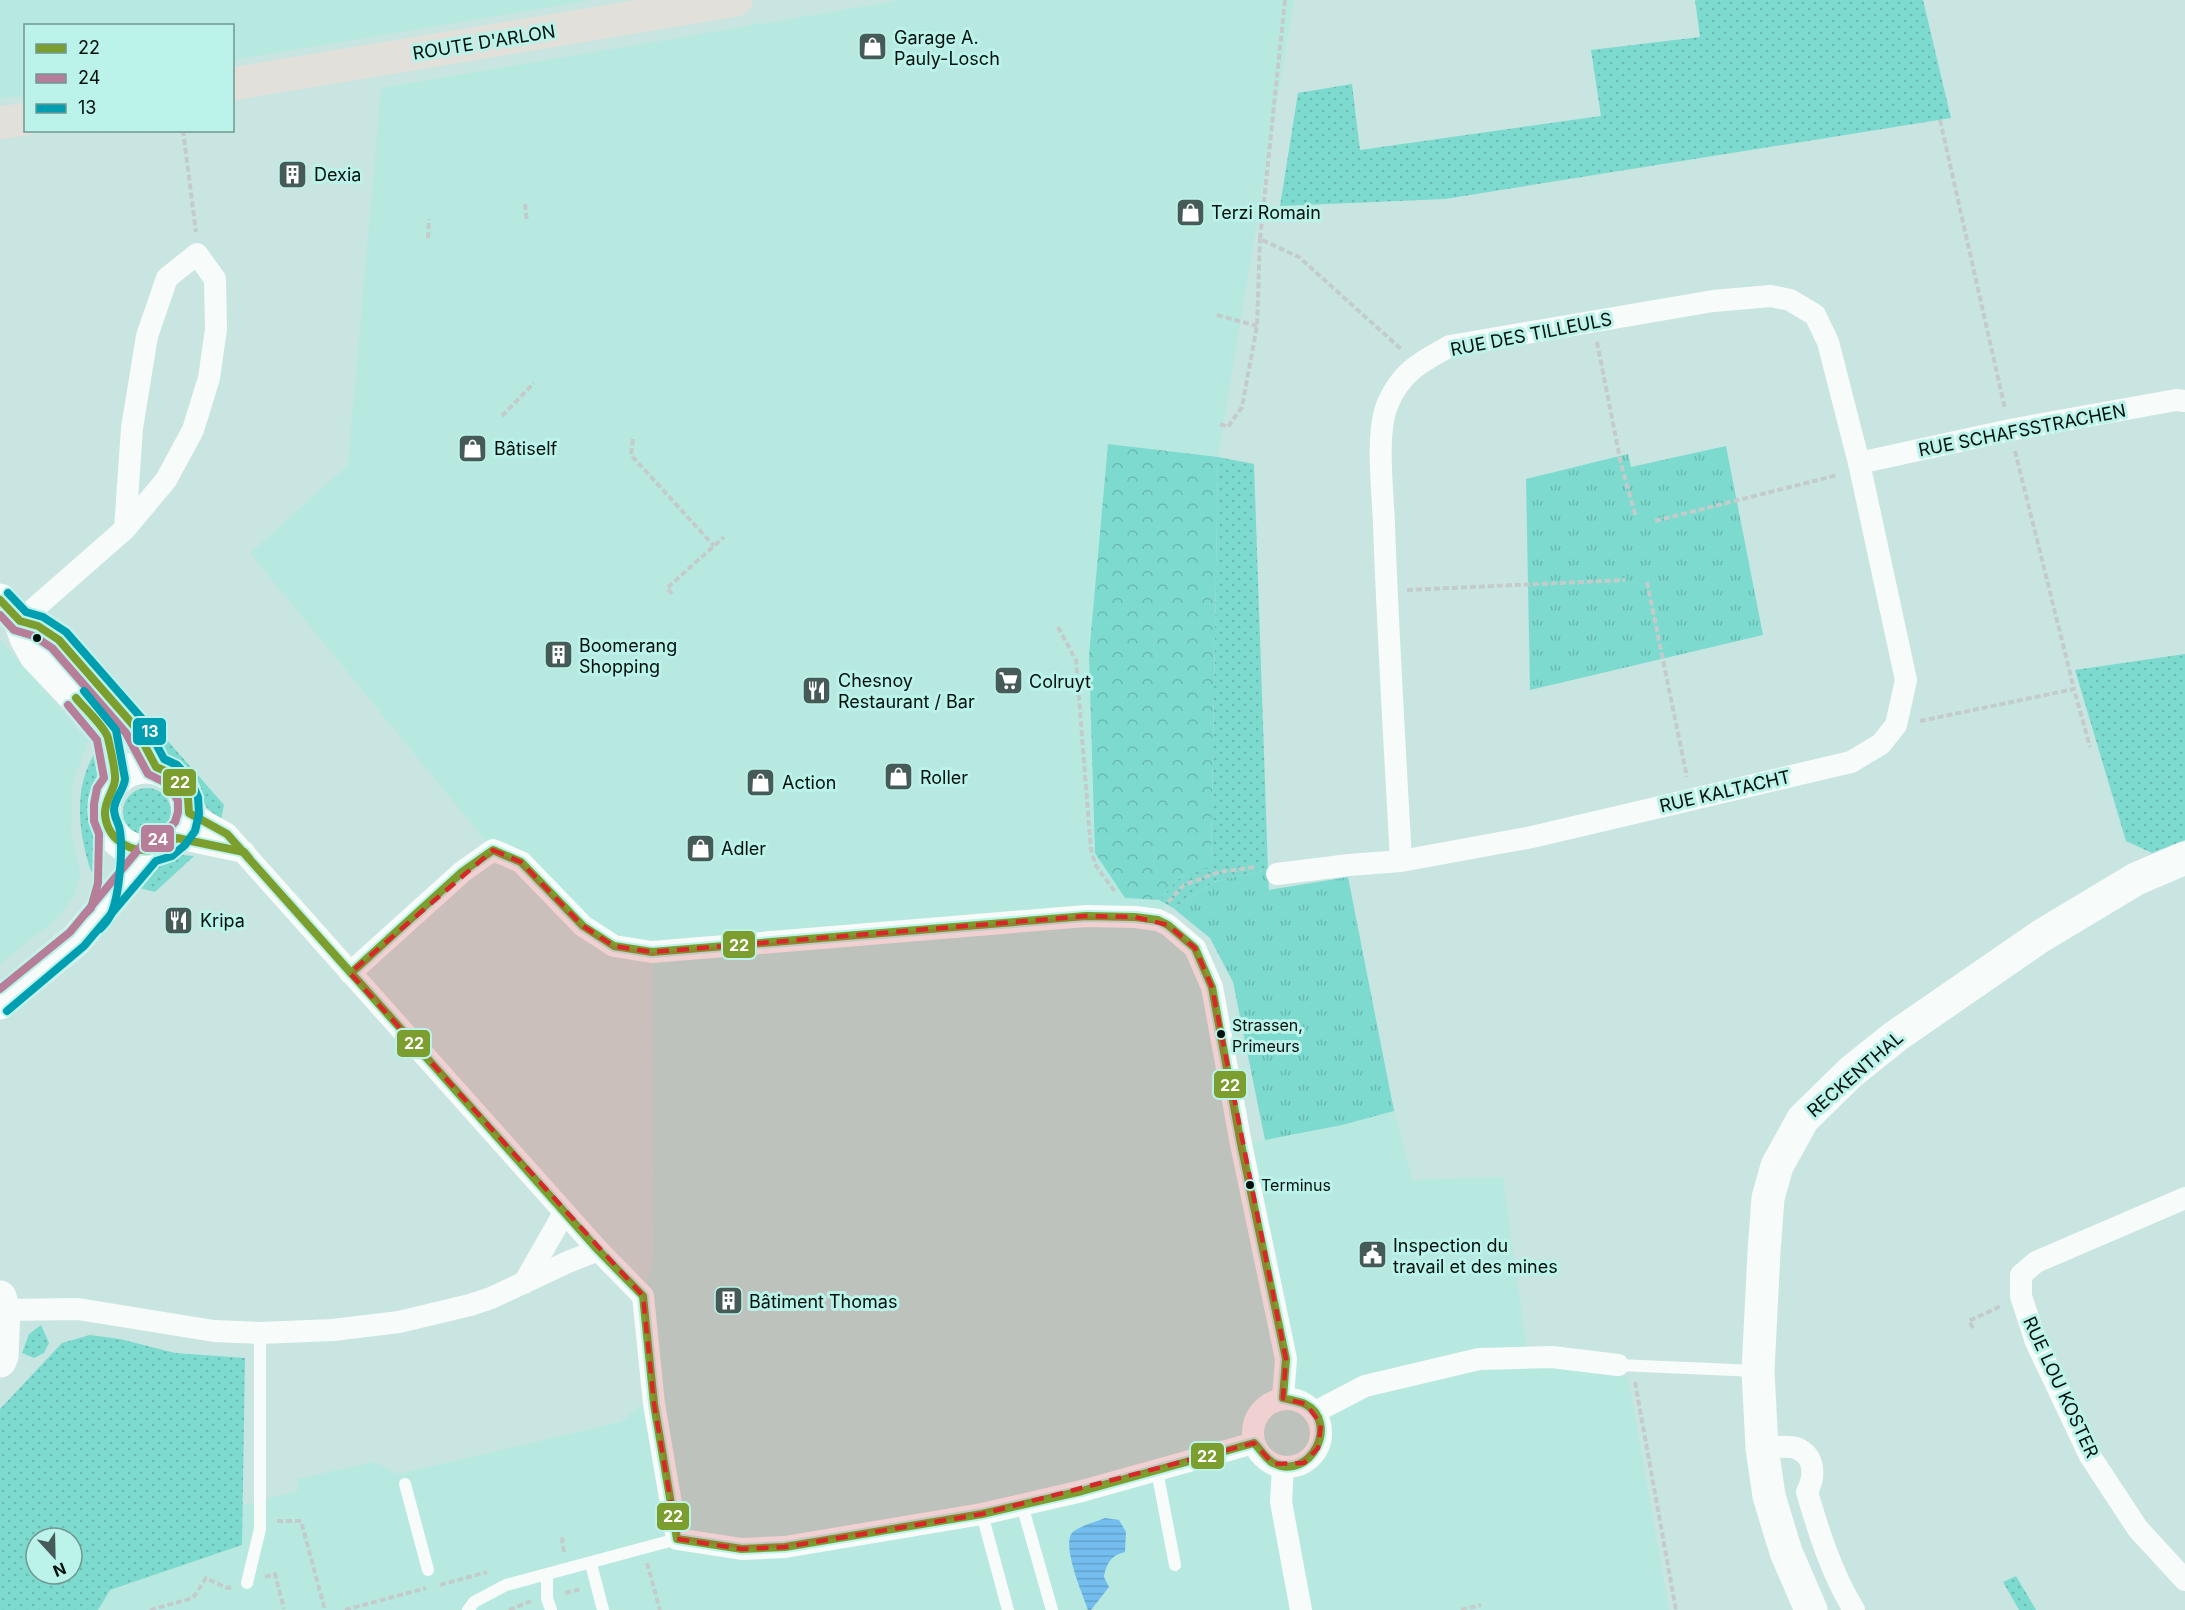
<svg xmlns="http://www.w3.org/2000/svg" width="2185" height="1610" viewBox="0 0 2185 1610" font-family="Inter,sans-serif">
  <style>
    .built { fill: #b8e9e1 }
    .grass { fill: url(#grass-dots); fill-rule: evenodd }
    .forest { fill: url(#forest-crowns) }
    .park { fill: url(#park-tufts) }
    .water { fill: url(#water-rules) }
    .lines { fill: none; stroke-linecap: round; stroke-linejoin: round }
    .path { stroke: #c4cccb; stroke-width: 4; stroke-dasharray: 6 3; stroke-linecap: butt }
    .lane { stroke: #f7fbfa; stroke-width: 12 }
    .street { stroke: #f7fbfa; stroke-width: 22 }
    .secondary { stroke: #f7fbfa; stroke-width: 33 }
    .primary { stroke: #e1e0da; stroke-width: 33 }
    .bus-1-casing { stroke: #bbf2e9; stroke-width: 12 }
    .bus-2-casing { stroke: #bbf2e9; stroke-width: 12 }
    .bus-3-casing { stroke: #bbf2e9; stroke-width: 12 }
    .bus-1 { stroke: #7c9e2e; stroke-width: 8 }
    .bus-2 { stroke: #b77e99; stroke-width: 8 }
    .bus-3 { stroke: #009eb1; stroke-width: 8 }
    .marked { fill: #d62828; fill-opacity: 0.2; stroke: #d62828; stroke-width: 4.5; stroke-dasharray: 12 8; stroke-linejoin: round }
    .bus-dot { fill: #00100d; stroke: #bbf2e9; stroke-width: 2 }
    .labels { text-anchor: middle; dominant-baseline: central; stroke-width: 6; stroke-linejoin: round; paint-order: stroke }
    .bus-label { font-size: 16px; fill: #00100d; stroke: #bbf2e9; text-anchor: start }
    .poi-label { font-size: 18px; fill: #00100d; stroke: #bbf2e9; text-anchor: start }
    .street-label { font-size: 18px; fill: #00100d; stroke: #bbf2e9 }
    .line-badge { stroke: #bbf2e9; stroke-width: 2 }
    .badge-label { font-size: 16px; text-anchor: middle; font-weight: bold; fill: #fff }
  </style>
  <defs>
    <pattern id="grass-dots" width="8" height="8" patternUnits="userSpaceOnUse" patternTransform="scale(1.5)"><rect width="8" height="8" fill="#7ddacf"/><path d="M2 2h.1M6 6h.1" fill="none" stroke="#6abab1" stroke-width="1.8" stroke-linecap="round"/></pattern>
    <pattern id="forest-crowns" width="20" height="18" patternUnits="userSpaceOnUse" patternTransform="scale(1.5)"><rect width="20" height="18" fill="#7ddacf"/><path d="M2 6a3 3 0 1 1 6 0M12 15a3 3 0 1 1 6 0" fill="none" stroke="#6abab1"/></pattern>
    <pattern id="park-tufts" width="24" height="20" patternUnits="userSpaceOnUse" patternTransform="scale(1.5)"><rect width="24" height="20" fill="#7ddacf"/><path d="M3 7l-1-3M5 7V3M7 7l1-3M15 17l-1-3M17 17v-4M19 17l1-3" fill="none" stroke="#6abab1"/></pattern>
    <pattern id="water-rules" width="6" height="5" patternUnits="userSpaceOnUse" patternTransform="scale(1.5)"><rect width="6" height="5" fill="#73beee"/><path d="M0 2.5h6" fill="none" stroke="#62a2cb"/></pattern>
  </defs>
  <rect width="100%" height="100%" fill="#c8e5e1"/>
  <g class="built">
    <path d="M0 0H593L233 60 232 26H26L25 95 0 99Z"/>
    <path d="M902 0H1294L1218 457 1108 444 1125 898 1159 900 1166 904 1158 920 1195 948 1241 1144 1342 1125 1394 1111 1413 1180 1503 1177 1529 1365 1628 1377 1669 1610H98L110 1590 242 1545V1506L299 1490 296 1479 375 1462 398 1474 621 1422 638 1407 654 1404 643 1296 653 1261 652 952 614 946 493 850 250 553 348 465 381 88Z"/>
    <path d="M0 639 88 741 73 782 71 834 81 875 74 896 60 916 0 964Z"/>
  </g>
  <g class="grass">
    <path d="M1695 0H1923L1951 118 1445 199 1280 206 1298 93 1352 84 1360 150 1601 116 1591 50 1700 37Z"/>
    <path d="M1218 457 1254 464 1268 870 1216 881 1173 908 1159 900 1178 879 1211 866Z"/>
    <path d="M2185 654V840L2152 853 2126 841 2075 670Z"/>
    <path d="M160 732 224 805 221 820 207 808 187 774 166 758 149 733Z"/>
    <path d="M99 748C99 759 100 771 98 781 96 791 92 799 91 809 91 832 104 849 98 874L91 871C78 833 72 782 99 748Z"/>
    <circle cx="147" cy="812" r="24"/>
    <path d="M181 855 194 856 155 892 136 887 154 868Z"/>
    <path d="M41 1325 49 1343 44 1353 34 1358 22 1353 29 1334Z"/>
    <path d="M90 1335 120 1339 175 1353 245 1358 242 1545 110 1590 98 1610H0V1409L62 1343ZM36 1538H72V1574H36Z"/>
    <path d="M2016 1576 2036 1610H2019L2003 1582Z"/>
  </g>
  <path class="forest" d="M1108 444 1218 457 1211 867 1178 879 1159 900 1125 898 1095 853 1089 655Z"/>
  <g class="park">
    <path d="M1726 446 1763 635 1530 690 1526 479 1628 454 1631 467Z"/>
    <path d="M1268 870 1269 890 1348 877 1394 1111 1342 1125 1265 1140 1233 982 1210 938 1173 908 1216 881Z"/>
  </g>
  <path class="water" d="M1105 1518 1119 1520 1126 1532 1125 1552C1111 1555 1106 1564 1104 1577L1109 1587 1091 1610H1088C1083 1595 1059 1541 1074 1531 1083 1525 1095 1522 1105 1518Z"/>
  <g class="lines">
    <g class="path">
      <path d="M1285 0 1260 239 1299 257 1402 350"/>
      <path d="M1940 120 2005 409"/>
      <path d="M183 130 196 232"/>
      <path d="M525 204 527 222"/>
      <path d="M428 238 429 219"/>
      <path d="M1217 315 1257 326"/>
      <path d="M1597 342 1621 464 1636 517"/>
      <path d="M502 416 534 383"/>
      <path d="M1220 424 1228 427 1242 407 1257 326 1260 239"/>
      <path d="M633 439 631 455 714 546"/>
      <path d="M2015 451 2074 689"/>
      <path d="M1655 521 1838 475"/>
      <path d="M1647 582 1687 777"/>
      <path d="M1407 590 1625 580"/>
      <path d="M672 594 667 588 724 537"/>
      <path d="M1058 627 1076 660 1091 850 1096 866 1116 893"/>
      <path d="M1920 721 2074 689 2090 747"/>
      <path d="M1168 902 1184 885 1219 872 1256 867"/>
      <path d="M1973 1328 1969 1321 2001 1306"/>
      <path d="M1635 1382 1676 1610"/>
      <path d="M277 1521H301L325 1610"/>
      <path d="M564 1552 562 1540 565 1535"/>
      <path d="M647 1563 660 1610"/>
      <path d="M265 1577 275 1574 284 1609"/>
      <path d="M440 1585 487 1572"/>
      <path d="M565 1593 581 1589"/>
      <path d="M150 1610 193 1598 206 1578 227 1588 232 1587"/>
      <path d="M345 1610 426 1588"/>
      <path d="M509 1610 531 1601"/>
      <path d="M1461 1610 1481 1605"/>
    </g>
    <g class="lane">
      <path d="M1618 1365 1757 1371"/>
      <path d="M1157 1471 1175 1565"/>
      <path d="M405 1484 428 1570"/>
      <path d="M1022 1505 1052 1610"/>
      <path d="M982 1514 1008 1610"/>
      <path d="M591 1564 603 1610"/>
      <path d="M547 1575V1598L551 1610"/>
      <path d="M247 1583 260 1529V1333"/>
      <path d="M468 1610 474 1602 506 1585 677 1539"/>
    </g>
    <g class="street">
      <path d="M1859 463 2010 430 2176 400 2185 401"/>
      <path d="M20 621 125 529 166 480 193 430 209 378 216 329 215 279 197 254 167 278 147 336 132 428 125 529"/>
      <path d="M189 813 227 834 598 1250 643 1296 654 1404 677 1539 742 1549 785 1547 982 1514 1082 1491 1254 1443"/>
      <path d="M177 838 244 852"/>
      <path d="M1277 874 1349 865 1401 861 1532 837 1851 762 1881 744 1896 725 1906 680 1859 463 1828 342 1815 315 1790 300 1771 296 1713 301 1450 346C1421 362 1402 371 1388 403 1375 433 1383 491 1384 525 1388 637 1395 749 1401 861"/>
      <path d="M350 973 462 872 493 850 521 862 583 926 614 946 652 952 1086 916 1135 917 1158 920 1168 925 1195 948 1212 987 1241 1144 1286 1359 1283 1398"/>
      <path d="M2185 1198 2036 1262 2021 1275V1296L2036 1342 2090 1456 2138 1529 2185 1580"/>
      <path d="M524 1283 564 1213"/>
      <path d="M4 1310 78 1309 214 1331 260 1333 333 1330 399 1322 470 1305 491 1298 568 1262 598 1250"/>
      <circle cx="1287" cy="1433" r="34"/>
      <path d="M1315 1412 1365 1386 1479 1359 1552 1357 1618 1365"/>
      <path d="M1762 1448C1772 1448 1787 1445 1796 1448 1816 1456 1815 1477 1807 1492 1819 1533 1832 1574 1854 1610"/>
      <path d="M1283 1467 1281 1502 1301 1610"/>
    </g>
    <g class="secondary">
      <path d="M0 600 20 621 26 638 36 656 75 697 107 735 115 780"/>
      <path d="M20 621 38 626 59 640 135 727 156 767"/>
      <circle cx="146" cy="809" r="42"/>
      <path d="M0 1003 77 939 150 852"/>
      <path d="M0 1297 4 1310 2 1356 0 1361"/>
      <path d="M1811 1610 1786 1552 1769 1496 1762 1448 1758 1371 1764 1252 1768 1198 1777 1166 1803 1119 1851 1072 1896 1036 2041 936 2136 879 2185 858"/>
    </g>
    <g class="primary">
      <path d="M232 84 736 0"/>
      <path d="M0 123 26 119"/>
    </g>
    <defs>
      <g id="bus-1">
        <path d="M0 600 20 621 38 626 59 640 135 727 156 767 170 773 181 784 188 798 189 813 227 834 351 973"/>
        <path d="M76 698C84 708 105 727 108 738 110 748 116 770 115 780 114 792 104 800 105 815 108 842 136 857 161 847 166 845 172 841 177 838L244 852 249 858"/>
        <path d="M493 850 521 862 583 926 614 946 652 952 1086 916 1135 917 1158 920 1168 925 1195 948 1212 987 1241 1144 1286 1359 1283 1398C1290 1400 1299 1401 1305 1404 1340 1422 1311 1482 1273 1463 1266 1459 1260 1449 1254 1443L1082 1491 982 1514 785 1547 742 1549 677 1539 654 1404 643 1296 598 1250 351 973 462 872Z"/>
      </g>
      <g id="bus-2">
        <path d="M0 615 14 630 34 636 52 648 126 733 148 774 164 782 172 790 178 801V812L175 822 160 838 143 844 70 932 0 989"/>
        <path d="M68 705 97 740 104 778 97 788 94 804V821L99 834 98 883 91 908 84 915"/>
      </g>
      <g id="bus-3">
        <path d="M84 691 116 730 125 779C124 790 115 797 114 809 114 818 119 823 120 831 123 851 119 902 109 918 107 922 103 926 100 929"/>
        <path d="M7 1011 84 946 156 861 172 856 185 845 195 831 199 814 198 797 190 779 177 765 164 759 144 721 66 632 43 617 26 612 8 593"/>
      </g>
    </defs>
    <use href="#bus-1" class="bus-1-casing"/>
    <use href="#bus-2" class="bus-2-casing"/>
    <use href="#bus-3" class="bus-3-casing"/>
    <use href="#bus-1" class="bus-1"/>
    <use href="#bus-2" class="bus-2"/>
    <use href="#bus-3" class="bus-3"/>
  </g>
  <path class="marked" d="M493 850 521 862 583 926 614 946 652 952 1086 916 1135 917 1168 925 1195 948 1212 987 1286 1359 1283 1398 1306 1404 1321 1424 1318 1448 1304 1463 1273 1464 1254 1443 982 1514 785 1547 742 1549 677 1539 654 1404 643 1296 350 973Z"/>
  <defs>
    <symbol id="shop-square" viewBox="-11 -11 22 22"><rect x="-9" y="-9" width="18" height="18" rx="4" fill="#465b57" stroke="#bbf2e9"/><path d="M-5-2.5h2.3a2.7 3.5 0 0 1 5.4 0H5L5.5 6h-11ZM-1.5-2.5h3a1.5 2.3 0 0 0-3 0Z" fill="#fff"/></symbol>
    <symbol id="building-square" viewBox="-11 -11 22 22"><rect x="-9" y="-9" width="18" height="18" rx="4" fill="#465b57" stroke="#bbf2e9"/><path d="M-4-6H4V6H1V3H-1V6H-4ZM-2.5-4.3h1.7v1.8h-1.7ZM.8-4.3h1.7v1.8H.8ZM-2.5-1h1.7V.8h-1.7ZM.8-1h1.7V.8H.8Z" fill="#fff"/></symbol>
    <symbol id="supermarket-square" viewBox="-11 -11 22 22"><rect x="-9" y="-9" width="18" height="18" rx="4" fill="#465b57" stroke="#bbf2e9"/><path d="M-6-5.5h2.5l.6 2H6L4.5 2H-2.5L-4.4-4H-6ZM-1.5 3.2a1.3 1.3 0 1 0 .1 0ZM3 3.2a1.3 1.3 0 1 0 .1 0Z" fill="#fff"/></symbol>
    <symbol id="restaurant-square" viewBox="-11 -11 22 22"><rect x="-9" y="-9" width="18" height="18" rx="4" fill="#465b57" stroke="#bbf2e9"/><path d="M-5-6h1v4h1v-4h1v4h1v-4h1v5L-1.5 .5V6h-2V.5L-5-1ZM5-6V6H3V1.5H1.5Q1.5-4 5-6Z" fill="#fff"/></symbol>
    <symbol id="civic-square" viewBox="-11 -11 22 22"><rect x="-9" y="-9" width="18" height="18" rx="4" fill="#465b57" stroke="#bbf2e9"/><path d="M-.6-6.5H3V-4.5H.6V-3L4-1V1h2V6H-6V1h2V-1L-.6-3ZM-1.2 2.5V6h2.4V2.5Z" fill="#fff"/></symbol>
  </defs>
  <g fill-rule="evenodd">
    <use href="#shop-square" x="856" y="30" width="33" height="33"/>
    <use href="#building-square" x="276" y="158" width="33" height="33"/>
    <use href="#shop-square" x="1174" y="196" width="33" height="33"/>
    <use href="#shop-square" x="456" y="432" width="33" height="33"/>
    <use href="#building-square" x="542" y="638" width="33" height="33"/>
    <use href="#supermarket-square" x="992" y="664" width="33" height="33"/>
    <use href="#restaurant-square" x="800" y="674" width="33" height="33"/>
    <use href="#shop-square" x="882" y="760" width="33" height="33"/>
    <use href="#shop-square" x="744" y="766" width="33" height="33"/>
    <use href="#shop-square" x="684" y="832" width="33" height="33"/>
    <use href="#restaurant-square" x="162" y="904" width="33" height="33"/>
    <use href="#civic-square" x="1356" y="1238" width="33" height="33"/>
    <use href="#building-square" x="712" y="1284" width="33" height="33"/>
  </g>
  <g class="bus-dot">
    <circle cx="37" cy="638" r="5"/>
    <circle cx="1221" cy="1034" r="5"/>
    <circle cx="1250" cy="1185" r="5"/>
  </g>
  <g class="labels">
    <g class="bus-label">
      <text x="1232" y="1025">Strassen,<tspan x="1232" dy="21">Primeurs</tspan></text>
      <text x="1261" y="1185">Terminus</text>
    </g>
    <g class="poi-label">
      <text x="894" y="37">Garage A.<tspan x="894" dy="21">Pauly-Losch</tspan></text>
      <text x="314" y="174">Dexia</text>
      <text x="1211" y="212">Terzi Romain</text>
      <text x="494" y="448">Bâtiself</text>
      <text x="579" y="645">Boomerang<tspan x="579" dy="21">Shopping</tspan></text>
      <text x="838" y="680">Chesnoy<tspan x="838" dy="21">Restaurant / Bar</tspan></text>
      <text x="1029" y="681">Colruyt</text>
      <text x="920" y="777">Roller</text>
      <text x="782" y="782">Action</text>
      <text x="721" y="848">Adler</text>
      <text x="200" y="920">Kripa</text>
      <text x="1393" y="1245">Inspection du<tspan x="1393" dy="21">travail et des mines</tspan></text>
      <text x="749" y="1301">Bâtiment Thomas</text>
    </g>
    <g class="street-label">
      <text transform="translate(484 42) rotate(-9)">ROUTE D'ARLON</text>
      <text transform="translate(1531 334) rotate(-11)">RUE DES TILLEULS</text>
      <text transform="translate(2022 430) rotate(-11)">RUE SCHAFSSTRACHEN</text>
      <text transform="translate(1725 791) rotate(-13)">RUE KALTACHT</text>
      <text transform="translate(1855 1074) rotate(-41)">RECKENTHAL</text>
      <text transform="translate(2061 1387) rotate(65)">RUE LOU KOSTER</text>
    </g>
  </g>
  <g class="line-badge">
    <rect x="132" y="717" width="35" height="29" rx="6" fill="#009eb1"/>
    <rect x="162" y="768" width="35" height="29" rx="6" fill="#7c9e2e"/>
    <rect x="140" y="824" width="35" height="29" rx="6" fill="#b77e99"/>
    <rect x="722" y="930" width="34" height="29" rx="6" fill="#7c9e2e"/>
    <rect x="396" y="1029" width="35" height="29" rx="6" fill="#7c9e2e"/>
    <rect x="1213" y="1070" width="34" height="29" rx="6" fill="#7c9e2e"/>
    <rect x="1190" y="1442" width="35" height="28" rx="6" fill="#7c9e2e"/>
    <rect x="656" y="1502" width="34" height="29" rx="6" fill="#7c9e2e"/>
  </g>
  <g class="badge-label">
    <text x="150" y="737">13</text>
    <text x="180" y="788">22</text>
    <text x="158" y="845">24</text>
    <text x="739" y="951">22</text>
    <text x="414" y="1049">22</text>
    <text x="1230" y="1091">22</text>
    <text x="1207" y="1462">22</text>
    <text x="673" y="1522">22</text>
  </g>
  <rect x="24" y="24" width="210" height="108" fill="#bbf2e9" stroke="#709891" stroke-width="1.5"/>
  <rect x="36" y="44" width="30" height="9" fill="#7c9e2e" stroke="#709891" stroke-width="1.5"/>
  <text x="78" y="54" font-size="18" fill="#00100d">22</text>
  <rect x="36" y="74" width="30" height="9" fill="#b77e99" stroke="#709891" stroke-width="1.5"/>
  <text x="78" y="84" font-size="18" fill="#00100d">24</text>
  <rect x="36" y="104" width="30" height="9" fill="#009eb1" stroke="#709891" stroke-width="1.5"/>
  <text x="78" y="114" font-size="18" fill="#00100d">13</text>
  <g transform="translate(54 1556) rotate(158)"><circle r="28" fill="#bbf2e9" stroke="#709891" stroke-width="1.5"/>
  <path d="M0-4.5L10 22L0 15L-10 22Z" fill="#465b57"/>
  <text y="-9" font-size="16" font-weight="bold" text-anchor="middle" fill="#00100d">N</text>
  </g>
</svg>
